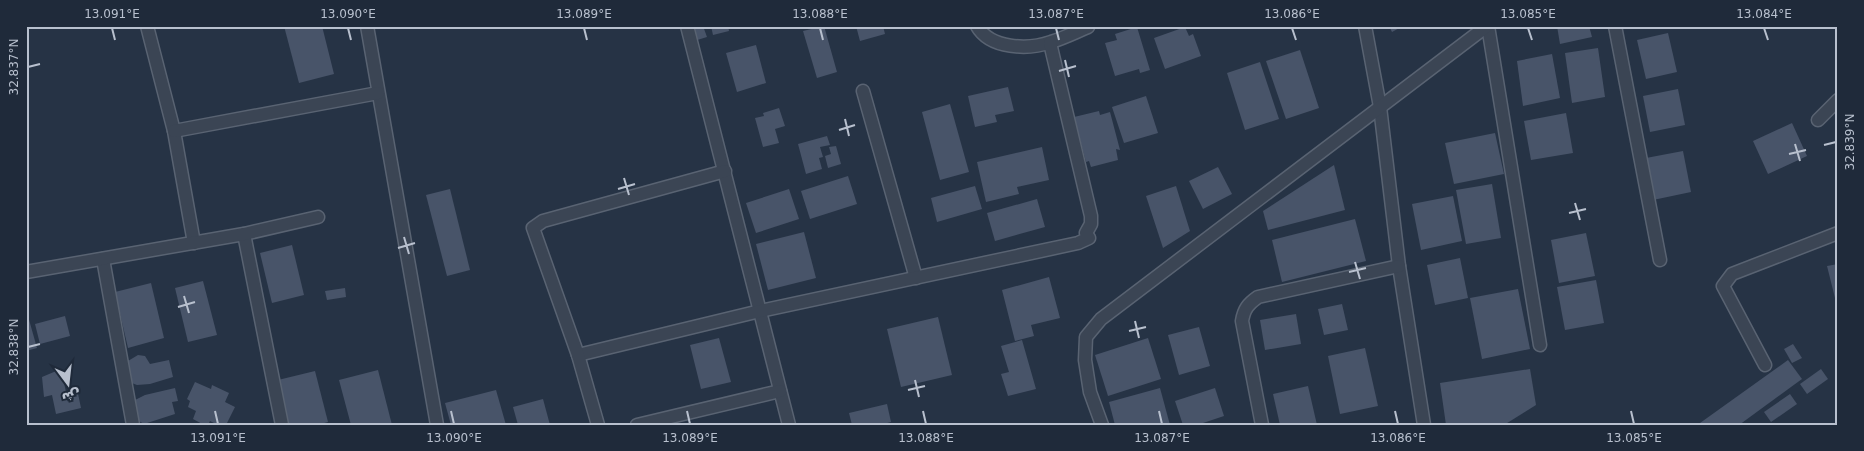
<svg xmlns="http://www.w3.org/2000/svg" width="1864" height="451" viewBox="0 0 1864 451" font-family="'DejaVu Sans','Noto Naskh Arabic',sans-serif">
  <style>
    .building { fill: #485469 }
    .lines { fill: none; stroke-linecap: round; stroke-linejoin: round }
    .street-casing { stroke: #596372; stroke-width: 15 }
    .street { stroke: #3b4554; stroke-width: 12 }
    .ticks { fill: none; stroke: #b8c0ce; stroke-width: 2 }
    .neatline { fill: none; stroke: #b8c0ce; stroke-width: 2 }
    .ticks-label { font-size: 12px; text-anchor: middle; fill: #b8c0ce }
  </style>
  <rect width="100%" height="100%" fill="#263345"/>
  <g class="building">
    <path d="M284 26H322L334 74 299 83Z"/>
    <path d="M689 26H703L707 37 694 41Z"/>
    <path d="M711 26H728L729 31 713 35Z"/>
    <path d="M824 26 837 72 817 78 803 31Z"/>
    <path d="M856 26H883L885 34 860 41Z"/>
    <path d="M1389 26H1403L1392 32Z"/>
    <path d="M1557 26H1589L1592 37 1560 44Z"/>
    <path d="M1137 27 1150 70 1140 73 1139 69 1115 76 1105 43 1117 40 1115 34Z"/>
    <path d="M1185 27 1189 36 1193 34 1201 56 1165 69 1154 38Z"/>
    <path d="M1668 33 1677 72 1646 79 1637 40Z"/>
    <path d="M756 45 766 83 737 92 726 53Z"/>
    <path d="M1598 48 1605 97 1572 103 1565 53Z"/>
    <path d="M1300 50 1319 108 1286 119 1266 61Z"/>
    <path d="M1552 54 1560 98 1523 106 1517 61Z"/>
    <path d="M1260 62 1279 119 1245 130 1227 73Z"/>
    <path d="M1008 87 1014 111 995 115 997 122 975 127 968 96Z"/>
    <path d="M1678 89 1685 125 1650 132 1643 96Z"/>
    <path d="M1146 96 1158 133 1124 143 1112 107Z"/>
    <path d="M950 104 969 172 940 180 922 112Z"/>
    <path d="M779 108 785 126 775 129 779 143 763 147 755 118 764 116 763 113Z"/>
    <path d="M1099 111 1100 115 1110 112 1120 150 1116 149 1118 160 1091 167 1089 161 1086 162 1074 117Z"/>
    <path d="M1566 113 1573 153 1531 160 1524 121Z"/>
    <path d="M1792 123 1807 156 1768 174 1753 141Z"/>
    <path d="M1495 133 1504 174 1454 184 1445 143Z"/>
    <path d="M827 136 830 145 820 147 823 157 819 158 822 169 806 174 798 144Z"/>
    <path d="M836 146 841 164 828 168 825 156 831 154 829 147Z"/>
    <path d="M1042 147 1049 180 1017 187 1019 194 986 202 977 162Z"/>
    <path d="M1683 151 1691 192 1653 200 1646 158Z"/>
    <path d="M1334 165 1345 210 1268 230 1263 211Z"/>
    <path d="M1218 167 1232 194 1203 209 1189 181Z"/>
    <path d="M848 176 857 204 810 219 801 191Z"/>
    <path d="M1492 184 1501 238 1466 244 1456 190Z"/>
    <path d="M975 186 982 209 937 222 931 198Z"/>
    <path d="M1176 186 1190 231 1163 248 1146 196Z"/>
    <path d="M450 189 470 270 447 276 426 195Z"/>
    <path d="M789 189 799 219 756 233 746 203Z"/>
    <path d="M1453 196 1462 241 1421 250 1412 204Z"/>
    <path d="M1037 199 1045 227 995 241 987 213Z"/>
    <path d="M1355 219 1366 261 1282 282 1272 240Z"/>
    <path d="M804 232 816 278 768 290 756 244Z"/>
    <path d="M1586 233 1595 276 1559 283 1551 240Z"/>
    <path d="M292 245 304 295 272 303 260 253Z"/>
    <path d="M1460 258 1468 298 1435 305 1427 265Z"/>
    <path d="M1838 264V306H1837L1827 266Z"/>
    <path d="M1049 277 1060 318 1031 325 1034 336 1015 341 1002 290Z"/>
    <path d="M1596 280 1604 323 1565 330 1557 287Z"/>
    <path d="M203 281 217 335 188 342 175 288Z"/>
    <path d="M151 283 164 338 128 348 115 292Z"/>
    <path d="M345 288 346 297 327 300 325 291Z"/>
    <path d="M1518 289 1530 349 1482 359 1470 298Z"/>
    <path d="M1342 304 1348 330 1324 335 1318 309Z"/>
    <path d="M26 309 37 348 26 351Z"/>
    <path d="M1296 314 1301 344 1265 350 1260 320Z"/>
    <path d="M65 316 70 336 40 344 35 324Z"/>
    <path d="M938 317 952 375 901 387 887 329Z"/>
    <path d="M1199 327 1210 366 1179 375 1168 335Z"/>
    <path d="M719 338 731 382 701 389 690 345Z"/>
    <path d="M1148 338 1161 379 1108 396 1095 355Z"/>
    <path d="M1022 340 1036 389 1008 396 1001 374 1009 372 1001 346Z"/>
    <path d="M1793 344 1802 358 1792 363 1784 349Z"/>
    <path d="M1365 348 1378 406 1340 414 1328 356Z"/>
    <path d="M138 355 145 356 150 364 169 360 173 377 150 384 137 385 129 382 128 361Z"/>
    <path d="M1788 360 1802 379 1739 425H1701L1700 423Z"/>
    <path d="M61 369 66 392 77 389 81 408 56 414 52 395 44 397 42 377Z"/>
    <path d="M1530 369 1536 405 1504 425H1446L1440 383Z"/>
    <path d="M1821 369 1828 379 1807 394 1800 384Z"/>
    <path d="M378 370 392 425H351L339 380Z"/>
    <path d="M315 371 328 422 317 425H289L278 380Z"/>
    <path d="M195 382 211 389 212 385 229 393 225 402 235 407 226 425H218L210 421 208 425H204L193 419 196 411 188 407 190 401 187 399Z"/>
    <path d="M1308 386 1317 425H1280L1273 394Z"/>
    <path d="M175 388 178 401 172 402 175 414 144 424 134 418 131 407 135 400 145 395Z"/>
    <path d="M1160 388 1170 425H1115L1109 402Z"/>
    <path d="M1215 388 1224 416 1197 425H1183L1175 401Z"/>
    <path d="M496 390 506 425H451L445 403Z"/>
    <path d="M1790 394 1797 404 1771 422 1764 412Z"/>
    <path d="M543 399 550 425H518L513 407Z"/>
    <path d="M887 404 891 422 880 425H852L849 413Z"/>
  </g>
  <g class="lines">
    <defs>
      <g id="street">
        <path d="M147 26 174 131 194 243"/>
        <path d="M367 26 437 425"/>
        <path d="M687 26 789 425"/>
        <path d="M977 26C990 49 1028 50 1051 42 1064 38 1076 32 1088 27"/>
        <path d="M1365 26 1380 107 1399 266 1424 425"/>
        <path d="M1488 26 1540 345"/>
        <path d="M1615 26 1660 260"/>
        <path d="M863 91 916 278"/>
        <path d="M1818 120 1838 100"/>
        <path d="M174 131 378 93"/>
        <path d="M244 234 282 425"/>
        <path d="M103 259 133 425"/>
        <path d="M26 272 244 234 318 217"/>
        <path d="M578 355 760 311 1078 243 1089 238 1086 233 1091 224V216L1050 43"/>
        <path d="M1765 365 1723 286 1732 274 1838 233"/>
        <path d="M598 425 578 355 533 228 543 221 725 171"/>
        <path d="M637 425 780 391"/>
        <path d="M1102 425 1090 392 1085 360 1086 337 1101 319 1487 26"/>
        <path d="M1262 425 1242 321C1244 309 1248 304 1258 297L1399 266"/>
      </g>
    </defs>
    <use href="#street" class="street-casing"/>
    <use href="#street" class="street"/>
  </g>
  <path class="ticks" d="M112 28 115 40M348 28 351 40M584 28 587 40M820 28 823 40M1056 28 1059 40M1292 28 1296 40M1528 28 1532 40M1764 28 1768 40M1065 60 1069 77M28 67 40 64M1059 71 1076 66M845 119 849 136M839 130 855 125M1795 144 1800 161M1824 145 1836 142M1789 154 1806 150M624 178 629 195M618 189 635 184M1575 203 1580 220M1569 213 1586 209M404 237 409 254M398 248 415 243M1355 262 1360 279M1349 272 1366 268M184 296 189 313M178 307 195 302M1135 321 1139 338M1129 331 1146 327M28 347 40 344M915 380 919 397M908 390 925 386M215 411 218 424M451 411 454 424M687 411 690 424M923 411 926 424M1159 411 1162 424M1395 411 1398 424M1631 411 1634 424"/>
  <rect width="1864" height="451" fill="none" stroke="#1f2a3a" stroke-width="55"/>
  <g transform="translate(68 384) rotate(165)" stroke="#1f2a3a" stroke-width="4" paint-order="stroke">
  <path d="M0-4L9 19L0 12L-9 19Z" fill="#b8c0ce"/>
  <text y="-8" font-size="14" font-weight="bold" text-anchor="middle" fill="#b8c0ce">ش</text>
  </g>
  <rect x="28" y="28" width="1808" height="396" class="neatline"/>
  <g class="ticks-label">
    <text x="112" y="18">13.091°E</text>
    <text x="348" y="18">13.090°E</text>
    <text x="584" y="18">13.089°E</text>
    <text x="820" y="18">13.088°E</text>
    <text x="1056" y="18">13.087°E</text>
    <text x="1292" y="18">13.086°E</text>
    <text x="1528" y="18">13.085°E</text>
    <text x="1764" y="18">13.084°E</text>
    <text transform="translate(14 67) rotate(-90)" y="4">32.837°N</text>
    <text transform="translate(1850 142) rotate(-90)" y="4">32.839°N</text>
    <text transform="translate(14 347) rotate(-90)" y="4">32.838°N</text>
    <text x="218" y="442">13.091°E</text>
    <text x="454" y="442">13.090°E</text>
    <text x="690" y="442">13.089°E</text>
    <text x="926" y="442">13.088°E</text>
    <text x="1162" y="442">13.087°E</text>
    <text x="1398" y="442">13.086°E</text>
    <text x="1634" y="442">13.085°E</text>
  </g>
</svg>
